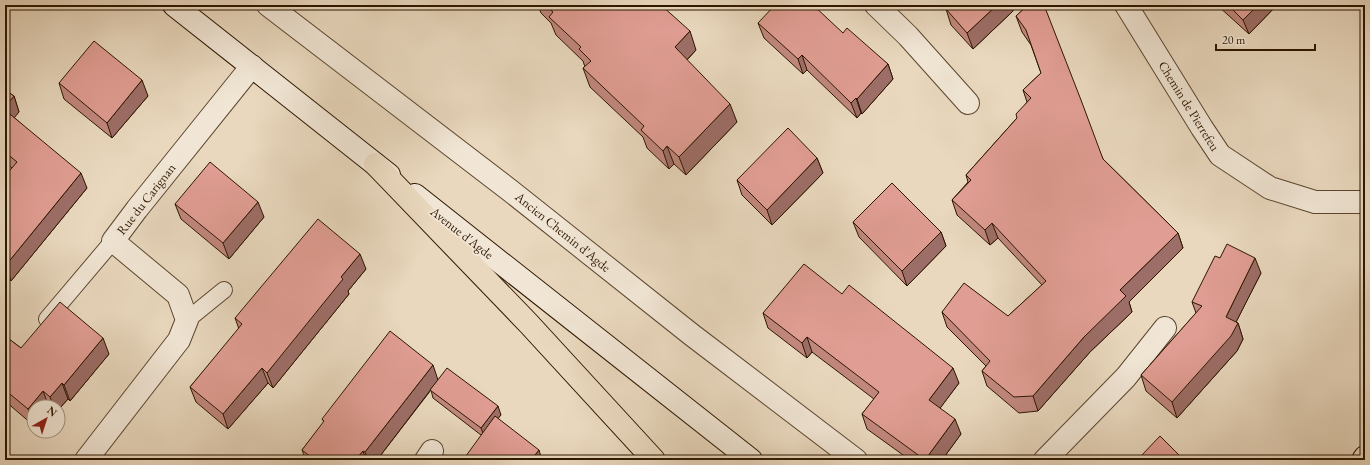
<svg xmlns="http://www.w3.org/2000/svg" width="1370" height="465" viewBox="0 0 1370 465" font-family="'EB Garamond',serif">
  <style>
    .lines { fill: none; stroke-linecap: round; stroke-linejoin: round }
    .lane-casing { stroke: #5c4630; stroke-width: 18 }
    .street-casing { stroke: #5c4630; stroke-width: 24 }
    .secondary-casing { stroke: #2d1600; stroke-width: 24 }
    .highway-casing { stroke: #2d1600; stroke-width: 24 }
    .lane { stroke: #f1e6d5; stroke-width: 16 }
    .street { stroke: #f1e6d5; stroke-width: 22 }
    .secondary { stroke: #f1e6d5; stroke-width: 22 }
    .highway { stroke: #e9d8be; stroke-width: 22 }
    .wall { fill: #c1877e; stroke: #2d1600 }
    .shaded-wall { fill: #9d6e67; stroke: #2d1600 }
    .building { fill: #e09d93; stroke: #2d1600 }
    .labels { text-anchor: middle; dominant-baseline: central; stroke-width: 3.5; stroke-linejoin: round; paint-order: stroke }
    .street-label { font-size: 13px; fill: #2d1600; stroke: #f1e6d5 }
  </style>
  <rect width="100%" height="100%" fill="#e9d8be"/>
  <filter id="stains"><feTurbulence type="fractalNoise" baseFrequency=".005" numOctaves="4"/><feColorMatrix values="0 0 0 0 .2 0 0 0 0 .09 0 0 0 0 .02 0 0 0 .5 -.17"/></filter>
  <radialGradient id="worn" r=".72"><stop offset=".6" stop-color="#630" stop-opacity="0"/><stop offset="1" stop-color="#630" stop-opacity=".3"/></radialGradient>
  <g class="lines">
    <defs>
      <g id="lane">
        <path d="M47 319 113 241"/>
        <path d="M187 320 224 290"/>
      </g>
      <g id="street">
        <path d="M268 5 512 192 692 335 856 460"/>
        <path d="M876 5 908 36 968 103"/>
        <path d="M1126 5 1202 128 1220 155 1270 188 1315 202H1365"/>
        <path d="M86 460 179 340 187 320 178 295 113 241 137 209 252 66"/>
        <path d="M426 460 432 451"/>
        <path d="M1045 460 1126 377 1165 328"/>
      </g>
      <g id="secondary">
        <path d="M174 5 389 175"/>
        <path d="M415 195 751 460"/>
      </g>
      <g id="highway">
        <path d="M375 164 529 324 654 460"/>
        <path d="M1363 460 1365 457"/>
      </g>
    </defs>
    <use href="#lane" class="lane-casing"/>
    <use href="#street" class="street-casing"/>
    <use href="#secondary" class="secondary-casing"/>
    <use href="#highway" class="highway-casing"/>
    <use href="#lane" class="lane"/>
    <use href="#street" class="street"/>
    <use href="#secondary" class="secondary"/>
    <use href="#highway" class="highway"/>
  </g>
  <g class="wall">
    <path d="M538 5H661L696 50 687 60 737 122 686 175 674 164 669 169 647 148 643 137 590 87 583 68 585 67 583 61 556 35 551 23 541 13Z"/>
    <path d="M950 5H1011L1013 11 973 49 951 25 946 9Z"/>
    <path d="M1028 5 1103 159 1178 233 1183 248 1129 302 1132 312 1090 352 1038 411 1019 413 987 386 982 371 986 366 947 327 942 312 1008 316 1042 285 998 238 990 245 957 215 952 200 968 182 966 175 1017 118 1027 102 1023 90 1041 73 1031 45 1022 32 1016 16Z"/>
    <path d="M1217 5H1277L1249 34Z"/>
    <path d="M758 23 843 33 888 64 893 79 862 114 861 113 857 118 807 70 803 74 764 38Z"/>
    <path d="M59 83 148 96 112 138 64 99Z"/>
    <path d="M5 90 14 96 19 112 14 117 87 188 11 281 5 275V176L12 168 5 162Z"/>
    <path d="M817 158 823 173 772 225 742 195 737 180Z"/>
    <path d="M175 204 264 217 229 259 181 219Z"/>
    <path d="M853 222 941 232 946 246 907 286 859 237Z"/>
    <path d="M366 269 348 291 349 294 273 388 268 383 228 429 196 402 190 387 239 329 235 318Z"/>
    <path d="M1261 273 1236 322 1238 323 1243 339 1237 351 1177 418 1146 391 1141 375 1196 313 1192 302Z"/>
    <path d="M842 294 959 383 940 408 961 434 942 460H910L867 429 862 414 874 399 812 352 807 358 768 328 763 313Z"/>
    <path d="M5 336 21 348 109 354 70 401 68 399 58 410V407H34L33 425 5 401Z"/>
    <path d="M438 380 501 415 481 435 433 398 431 390 377 460H306L302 450 324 422 322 419Z"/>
  </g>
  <g class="shaded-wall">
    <path d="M6 5H11L7 9Z"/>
    <path d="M997 5H1011L1013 11 973 49 967 33Z"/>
    <path d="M1258 5H1277L1249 34 1243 20Z"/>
    <path d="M690 31 696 50 681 66 675 47Z"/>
    <path d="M802 55 807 70 803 74 798 59Z"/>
    <path d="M888 64 893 79 862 114 857 99Z"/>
    <path d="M142 80 148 96 112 138 107 123Z"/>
    <path d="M14 96 19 112 9 124 5 112V107Z"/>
    <path d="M856 98 861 113 857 118 851 103Z"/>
    <path d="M730 104 737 122 686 175 679 157Z"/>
    <path d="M667 146 674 164 669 169 663 151Z"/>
    <path d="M817 158 823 173 772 225 767 210Z"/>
    <path d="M81 173 87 188 11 281 6 265Z"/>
    <path d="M258 202 264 217 229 259 223 243Z"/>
    <path d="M992 223 998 238 990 245 985 230Z"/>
    <path d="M941 232 946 246 907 286 902 271Z"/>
    <path d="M1178 233 1183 248 1129 302 1132 312 1090 352 1038 411 1033 396 1084 337 1120 290Z"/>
    <path d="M360 254 366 269 348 291 349 294 273 388 267 373 341 277Z"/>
    <path d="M1255 258 1261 273 1231 332 1226 317Z"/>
    <path d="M1238 323 1243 339 1237 351 1177 418 1172 402Z"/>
    <path d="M807 337 812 352 807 358 802 343Z"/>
    <path d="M103 338 109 354 70 401 64 385Z"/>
    <path d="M433 365 438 380 377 460H368L365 452Z"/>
    <path d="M262 368 268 383 228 429 223 414Z"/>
    <path d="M953 368 959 383 935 415 929 400Z"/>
    <path d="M62 383 68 399 58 410V407H54L50 397Z"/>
    <path d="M43 391 49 407H34V424L33 425 28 409Z"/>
    <path d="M498 406 501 415 484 436 481 428Z"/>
    <path d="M955 419 961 434 942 460H925Z"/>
    <path d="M539 450 542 460H531Z"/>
    <path d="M363 451 366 460H355Z"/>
  </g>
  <g class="building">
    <path d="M545 5H661L690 31 675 47 730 104 679 157 667 146 663 151 641 130 644 126 583 68 591 61 579 49 581 47 549 17 553 12Z"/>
    <path d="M775 5H813L843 33 847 28 888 64 857 99 856 98 851 103 802 55 798 59 758 23Z"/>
    <path d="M950 5H997L967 33 946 9Z"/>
    <path d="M1028 5H1044L1081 100 1103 159 1178 233 1120 290 1126 296 1084 337 1033 396 1014 397 982 371 990 361 942 312 964 283 1008 316 1046 281 992 223 985 230 952 200 971 180 966 175 1017 118 1016 114 1031 98 1023 90 1041 73 1026 30 1016 16Z"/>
    <path d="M1228 5H1258L1243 20Z"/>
    <path d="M94 41 142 80 107 123 59 83Z"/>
    <path d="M5 90 14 96 5 107Z"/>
    <path d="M5 110 81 173 6 265H5V176L17 162 5 152Z"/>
    <path d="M788 128 817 158 767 210 737 180Z"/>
    <path d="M210 162 258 202 223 243 175 204Z"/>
    <path d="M892 183 941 232 902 271 853 222Z"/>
    <path d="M318 219 360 254 341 277 343 279 267 373 262 368 223 414 190 387 242 324 235 318Z"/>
    <path d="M1227 244 1255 258 1226 317 1238 323 1231 336 1172 402 1141 375 1202 306 1192 302 1215 256 1220 258Z"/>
    <path d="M804 264 842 294 849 285 953 368 929 400 955 419 925 460 862 414 879 392 807 337 802 343 763 313Z"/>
    <path d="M60 302 103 338 64 385 62 383 50 397 43 391 28 409 5 390V336L21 348Z"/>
    <path d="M390 331 433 365 365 452 363 451 355 460H315L302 450 324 421 322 419Z"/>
    <path d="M447 368 498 406 481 428 430 390Z"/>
    <path d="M495 416 539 450 531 460H463Z"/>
    <path d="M1160 436 1182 458 1180 460H1146L1141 456Z"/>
    <path d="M1067 457 1070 460H1065Z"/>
  </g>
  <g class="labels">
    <g class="street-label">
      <text transform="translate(1189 106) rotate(58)">Chemin de Pierrefeu</text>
      <text transform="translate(146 199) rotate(-52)">Rue du Carignan</text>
      <text transform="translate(563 232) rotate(39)">Ancien Chemin d'Agde</text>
      <text transform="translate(462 233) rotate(38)">Avenue d'Agde</text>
    </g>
  </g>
  <rect width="1370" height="465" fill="none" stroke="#e9d8be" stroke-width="20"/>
  <rect x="6" y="6" width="1358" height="453" fill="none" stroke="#2d1600" stroke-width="2"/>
  <rect x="10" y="10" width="1350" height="445" fill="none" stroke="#2d1600"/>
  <g transform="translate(46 419) rotate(39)"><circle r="19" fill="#f1e6d5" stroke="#a39380"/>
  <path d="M0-3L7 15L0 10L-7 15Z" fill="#8f2418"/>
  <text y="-6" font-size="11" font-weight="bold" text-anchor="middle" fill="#2d1600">N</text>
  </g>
  <path d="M1216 44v6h99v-6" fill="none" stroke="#2d1600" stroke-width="2"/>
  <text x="1222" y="44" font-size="12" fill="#2d1600" stroke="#f1e6d5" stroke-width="3" paint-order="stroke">20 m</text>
  <rect width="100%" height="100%" filter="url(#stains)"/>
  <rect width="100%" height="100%" fill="url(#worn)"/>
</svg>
